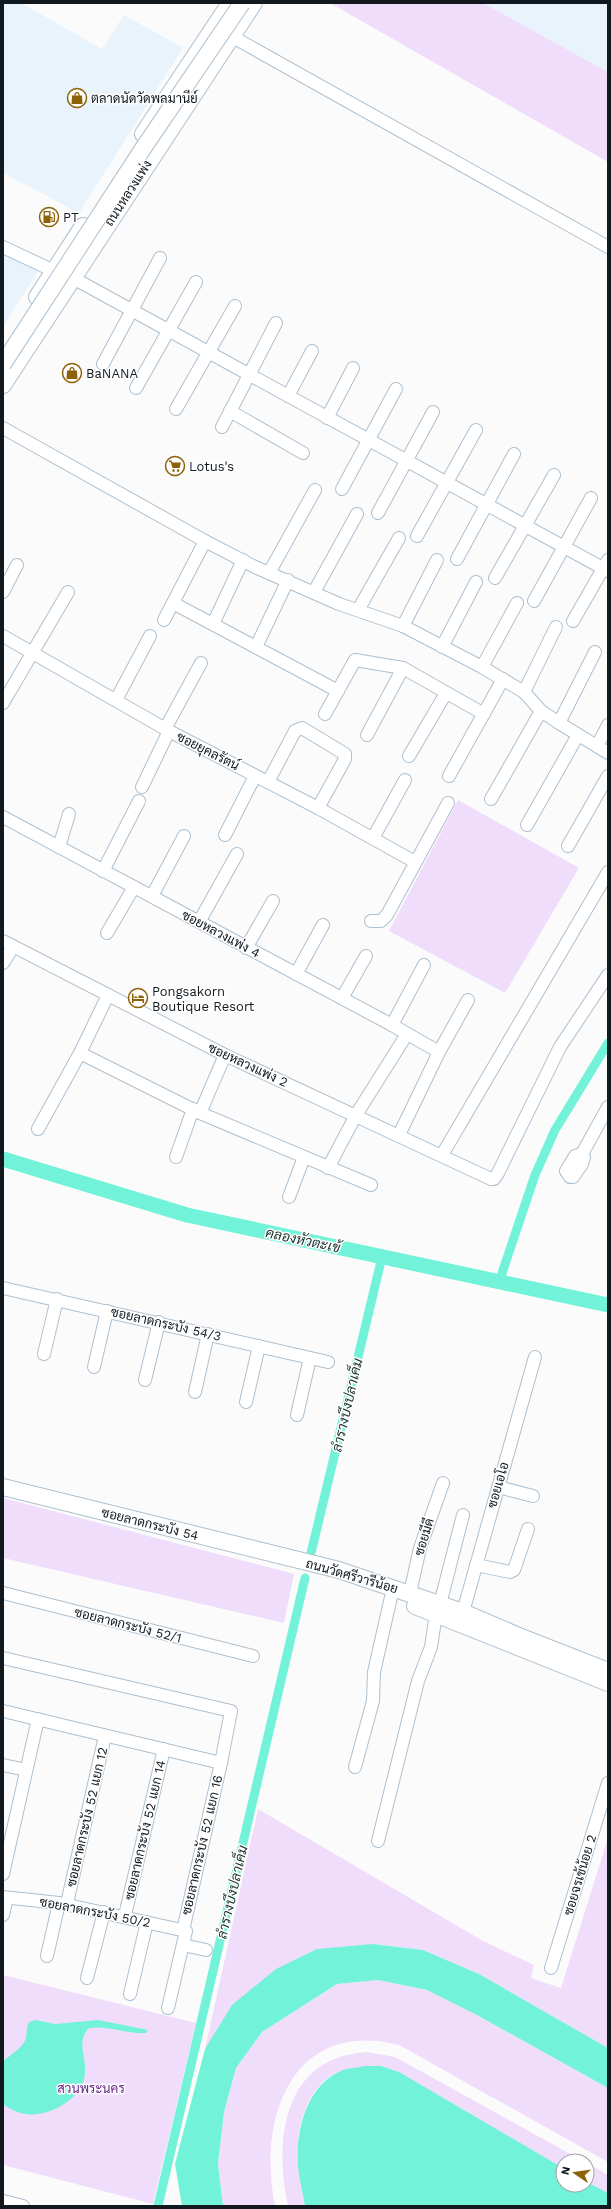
<svg xmlns="http://www.w3.org/2000/svg" width="611" height="2209" viewBox="0 0 611 2209" font-family="'Work Sans',Sarabun,sans-serif">
  <style>
    .built { fill: #e9f3fc }
    .green { fill: #f0ddfc }
    .water { fill: #72f3d9 }
    .lines { fill: none; stroke-linecap: round; stroke-linejoin: round }
    .canal { stroke: #72f3d9; stroke-width: 9 }
    .river { stroke: #72f3d9; stroke-width: 15 }
    .minor-casing { stroke: #adc0d0; stroke-width: 14 }
    .major-casing { stroke: #adc0d0; stroke-width: 18 }
    .minor { stroke: #fff; stroke-width: 12 }
    .major { stroke: #fff; stroke-width: 16 }
    .major-bridge-casing { stroke: #adc0d0; stroke-width: 18; stroke-linecap: butt }
    .major-bridge { stroke: #fff; stroke-width: 16 }
    .labels { text-anchor: middle; dominant-baseline: central; stroke-width: 3; stroke-linejoin: round; paint-order: stroke }
    .poi-label { font-size: 13px; fill: #11181e; stroke: #fff; text-anchor: start }
    .street-label { font-size: 13px; fill: #11181e; stroke: #fff }
    .park-label { font-size: 13px; fill: #692c87; stroke: #fff }
    .water-label { font-size: 14px; font-style: italic; fill: #1d342f; stroke: #fff }
  </style>
  <rect width="100%" height="100%" fill="#fbfbfb"/>
  <g class="built">
    <path d="M3 3H21L102 49 124 15 183 48 79 213 3 173Z"/>
    <path d="M483 3H608V72Z"/>
    <path d="M3 251 38 271 3 327Z"/>
  </g>
  <g class="green">
    <path d="M330 3H483L608 72V162Z"/>
    <path d="M458 800 579 868 505 993 389 931Z"/>
    <path d="M3 1498 294 1574 284 1623 3 1558Z"/>
    <path d="M258 1809 483 1941 534 1965 531 1978 561 1988 608 1838V2048L479 1974 423 1950 373 1944 205 2049Z"/>
    <path d="M3 1975 196 2023 153 2204 3 2165Z"/>
    <path d="M378 1980 427 1990 475 2014 608 2088V2162L399 2045C292 2018 257 2119 275 2206H223L218 2164 224 2112 236 2068 262 2032 337 1984Z"/>
    <path d="M367 2052 395 2057 583 2161H563V2168L381 2066C369 2066 356 2067 344 2070 306 2080 294 2133 298 2167 299 2180 303 2193 305 2206H288C277 2157 278 2084 332 2060 343 2055 355 2053 367 2052Z"/>
    <path d="M587 2163 608 2175V2193L587 2182Z"/>
  </g>
  <g class="water">
    <path d="M373 1944 423 1950 479 1974 608 2048V2088L475 2014 427 1990 378 1980 337 1984 262 2032 236 2068 224 2112 218 2164 223 2206H182L175 2164 205 2049 232 2005 276 1969 317 1949Z"/>
    <path d="M36 2020 55 2024 98 2020 148 2030 146 2033C126 2034 108 2025 89 2028 76 2041 86 2056 85 2072 85 2092 64 2107 47 2112 31 2117 16 2114 3 2104V2061C10 2055 24 2047 26 2038 27 2032 26 2028 29 2022Z"/>
    <path d="M364 2066H381L399 2072 563 2168V2185H587V2182L608 2193V2206H305C303 2193 299 2180 298 2167 295 2132 306 2084 343 2070 349 2068 357 2068 364 2066Z"/>
  </g>
  <g class="lines">
    <g class="canal">
      <path d="M499 1282 535 1175 555 1130 608 1043"/>
      <path d="M311 1553 382 1257"/>
      <path d="M158 2206 305 1578"/>
    </g>
    <path class="river" d="M3 1159 187 1215 608 1305"/>
    <defs>
      <g id="minor">
        <path d="M231 36 608 247"/>
        <path d="M3 247 54 271"/>
        <path d="M73 278 608 571"/>
        <path d="M103 364 160 258"/>
        <path d="M136 388 196 282"/>
        <path d="M288 396 312 351"/>
        <path d="M176 409 235 306"/>
        <path d="M230 411 303 453"/>
        <path d="M327 418 353 368"/>
        <path d="M222 427 276 323"/>
        <path d="M3 428 205 541 255 567 339 604 403 626 482 667 524 692 541 711 559 723 608 753"/>
        <path d="M342 489 396 389"/>
        <path d="M378 513 433 412"/>
        <path d="M417 536 476 430"/>
        <path d="M457 559 514 454"/>
        <path d="M269 573 315 490"/>
        <path d="M495 578 554 475"/>
        <path d="M3 592 17 565"/>
        <path d="M314 592 357 514"/>
        <path d="M534 601 591 498"/>
        <path d="M173 603 338 691"/>
        <path d="M358 610 399 538"/>
        <path d="M164 620 205 541"/>
        <path d="M573 621 608 560"/>
        <path d="M213 624 243 560"/>
        <path d="M403 626 437 560"/>
        <path d="M3 636 169 731 318 808 415 862"/>
        <path d="M256 647 288 580"/>
        <path d="M442 647 476 582"/>
        <path d="M482 667 517 603"/>
        <path d="M524 692 556 627"/>
        <path d="M116 700 150 636"/>
        <path d="M3 703 68 592"/>
        <path d="M325 714 355 660 403 668 484 714"/>
        <path d="M559 723 595 652"/>
        <path d="M165 729 201 663"/>
        <path d="M367 735 403 668"/>
        <path d="M597 746 608 725"/>
        <path d="M409 756 446 693"/>
        <path d="M449 776 503 679"/>
        <path d="M268 782 295 731 302 728 345 754V759L318 808"/>
        <path d="M142 787 169 731"/>
        <path d="M491 799 541 711"/>
        <path d="M3 817 392 1025 439 1052"/>
        <path d="M527 825 578 735"/>
        <path d="M225 835 255 776"/>
        <path d="M373 838 405 780"/>
        <path d="M568 846 608 776"/>
        <path d="M59 847 69 814"/>
        <path d="M103 871 139 801"/>
        <path d="M152 896 184 836"/>
        <path d="M371 921H381L387 915 448 803"/>
        <path d="M199 922 237 854"/>
        <path d="M107 933 134 887"/>
        <path d="M3 941 225 1055 491 1179H494L498 1173 560 1047 608 975"/>
        <path d="M246 948 273 901"/>
        <path d="M3 963 13 947"/>
        <path d="M296 974 323 925"/>
        <path d="M342 998 366 956"/>
        <path d="M392 1025 424 965"/>
        <path d="M80 1053 200 1113 371 1185"/>
        <path d="M200 1113 225 1055"/>
        <path d="M38 1129 80 1053 108 995"/>
        <path d="M399 1135 439 1052 468 1000"/>
        <path d="M582 1154 584 1157 582 1164 573 1177H570L566 1171 575 1156 582 1154 608 1107"/>
        <path d="M442 1155 608 872"/>
        <path d="M176 1157 193 1109"/>
        <path d="M328 1168 356 1115 407 1034"/>
        <path d="M289 1197 304 1157"/>
        <path d="M3 1288 328 1362"/>
        <path d="M44 1354 57 1299"/>
        <path d="M94 1367 107 1311"/>
        <path d="M145 1380 159 1322"/>
        <path d="M195 1392 208 1334"/>
        <path d="M246 1402 259 1346"/>
        <path d="M297 1415 310 1358"/>
        <path d="M498 1487 533 1496"/>
        <path d="M476 1565 510 1572 514 1570 528 1529"/>
        <path d="M3 1593 253 1656"/>
        <path d="M410 1593 420 1548 443 1483"/>
        <path d="M440 1604 463 1515"/>
        <path d="M463 1612 535 1357"/>
        <path d="M3 1658 231 1711 221 1763 184 1926"/>
        <path d="M3 1711 221 1763"/>
        <path d="M3 1765 26 1770"/>
        <path d="M355 1767 373 1701 374 1672 391 1597"/>
        <path d="M378 1841 418 1681 431 1647 436 1614"/>
        <path d="M3 1874 38 1719"/>
        <path d="M3 1897 59 1903 186 1931 168 2008"/>
        <path d="M68 1899 105 1736"/>
        <path d="M126 1911 164 1749"/>
        <path d="M3 1915 7 1898"/>
        <path d="M183 1945 206 1950"/>
        <path d="M47 1956 59 1903"/>
        <path d="M551 1968 608 1783"/>
        <path d="M87 1978 104 1912"/>
        <path d="M130 1994 147 1922"/>
        <path d="M3 2201 23 2206"/>
      </g>
      <g id="major">
        <path d="M143 134 230 3"/>
        <path d="M37 297 83 226"/>
        <path d="M3 385 254 3"/>
        <path d="M3 1487 339 1570 463 1612 521 1637 608 1671"/>
        <path d="M415 1606 608 1683"/>
      </g>
    </defs>
    <use href="#minor" class="minor-casing"/>
    <use href="#major" class="major-casing"/>
    <use href="#minor" class="minor"/>
    <use href="#major" class="major"/>
    <defs>
      <path id="major-bridge" d="M3 364 144 147 242 3"/>
    </defs>
    <use href="#major-bridge" class="major-bridge-casing"/>
    <use href="#major-bridge" class="major-bridge"/>
  </g>
  <defs>
    <symbol id="shop-ring" viewBox="-11 -11 22 22"><circle r="9.5" fill="#fff" stroke="#8d6105" stroke-width="1.5"/><path d="M-5-2.5h2.3a2.7 3.5 0 0 1 5.4 0H5L5.5 6h-11ZM-1.5-2.5h3a1.5 2.3 0 0 0-3 0Z" fill="#8d6105"/></symbol>
    <symbol id="fuel-ring" viewBox="-11 -11 22 22"><circle r="9.5" fill="#fff" stroke="#8d6105" stroke-width="1.5"/><path d="M-5.5-6h7V0h2V4h1.3V-2.5L3-4.5l.8-.8L6-3V5H2.5V1h-1V6h-7ZM-4.2-4.7v3.2H.2V-4.7Z" fill="#8d6105"/></symbol>
    <symbol id="supermarket-ring" viewBox="-11 -11 22 22"><circle r="9.5" fill="#fff" stroke="#8d6105" stroke-width="1.5"/><path d="M-6-5.5h2.5l.6 2H6L4.5 2H-2.5L-4.4-4H-6ZM-1.5 3.2a1.3 1.3 0 1 0 .1 0ZM3 3.2a1.3 1.3 0 1 0 .1 0Z" fill="#8d6105"/></symbol>
    <symbol id="hotel-ring" viewBox="-11 -11 22 22"><circle r="9.5" fill="#fff" stroke="#8d6105" stroke-width="1.5"/><path d="M-6-4.5h1.5V1H6V5H4.5V3h-9V5H-6ZM-4 0a1.8 1.8 0 1 1 3.6 0ZM.5 0V-2.5h3Q6-2.5 6 0Z" fill="#8d6105"/></symbol>
  </defs>
  <g fill-rule="evenodd">
    <use href="#shop-ring" x="66" y="87" width="22" height="22"/>
    <use href="#fuel-ring" x="38" y="206" width="22" height="22"/>
    <use href="#shop-ring" x="61" y="362" width="22" height="22"/>
    <use href="#supermarket-ring" x="164" y="455" width="22" height="22"/>
    <use href="#hotel-ring" x="127" y="987" width="22" height="22"/>
  </g>
  <g class="labels">
    <g class="poi-label">
      <text x="91" y="98">ตลาดนัดวัดพลมานีย์</text>
      <text x="63" y="217">PT</text>
      <text x="86" y="373">BaNANA</text>
      <text x="189" y="466">Lotus's</text>
      <text x="152" y="991">Pongsakorn<tspan x="152" dy="15">Boutique Resort</tspan></text>
    </g>
    <g class="street-label">
      <text transform="translate(128 193) rotate(-57)">ถนนหลวงแพ่ง</text>
      <text transform="translate(208 751) rotate(27)">ซอยยุคลรัตน์</text>
      <text transform="translate(221 934) rotate(28)">ซอยหลวงแพ่ง 4</text>
      <text transform="translate(248 1065) rotate(25)">ซอยหลวงแพ่ง 2</text>
      <text transform="translate(166 1324) rotate(13)">ซอยลาดกระบัง 54/3</text>
      <text transform="translate(498 1485) rotate(-74)">ซอยเอโอ</text>
      <text transform="translate(150 1524) rotate(14)">ซอยลาดกระบัง 54</text>
      <text transform="translate(424 1537) rotate(-73)">ซอยมีดี</text>
      <text transform="translate(352 1576) rotate(16)">ถนนวัดศรีวารีน้อย</text>
      <text transform="translate(128 1625) rotate(14)">ซอยลาดกระบัง 52/1</text>
      <text transform="translate(87 1817) rotate(-77)">ซอยลาดกระบัง 52 แยก 12</text>
      <text transform="translate(145 1830) rotate(-77)">ซอยลาดกระบัง 52 แยก 14</text>
      <text transform="translate(202 1845) rotate(-77)">ซอยลาดกระบัง 52 แยก 16</text>
      <text transform="translate(580 1875) rotate(-73)">ซอยจรเข้น้อย 2</text>
      <text transform="translate(95 1912) rotate(11)">ซอยลาดกระบัง 50/2</text>
    </g>
    <g class="park-label">
      <text x="91" y="2088">สวนพระนคร</text>
    </g>
    <g class="water-label">
      <text transform="translate(303 1240) rotate(12)">คลองหัวตะเข้</text>
      <text transform="translate(347 1405) rotate(-77)">ลำรางบึงปลาเค็ม</text>
      <text transform="translate(232 1892) rotate(-77)">ลำรางบึงปลาเค็ม</text>
    </g>
  </g>
  <rect width="611" height="2209" fill="none" stroke="#11181e" stroke-width="8"/>
  <g transform="translate(575 2173) rotate(283)"><circle r="19" fill="#ffffff" stroke="#a0a3a5"/>
  <path d="M0-3L7 15L0 10L-7 15Z" fill="#8d6105"/>
  <text y="-6" font-size="11" font-weight="bold" text-anchor="middle" fill="#11181e">N</text>
  </g>
</svg>
